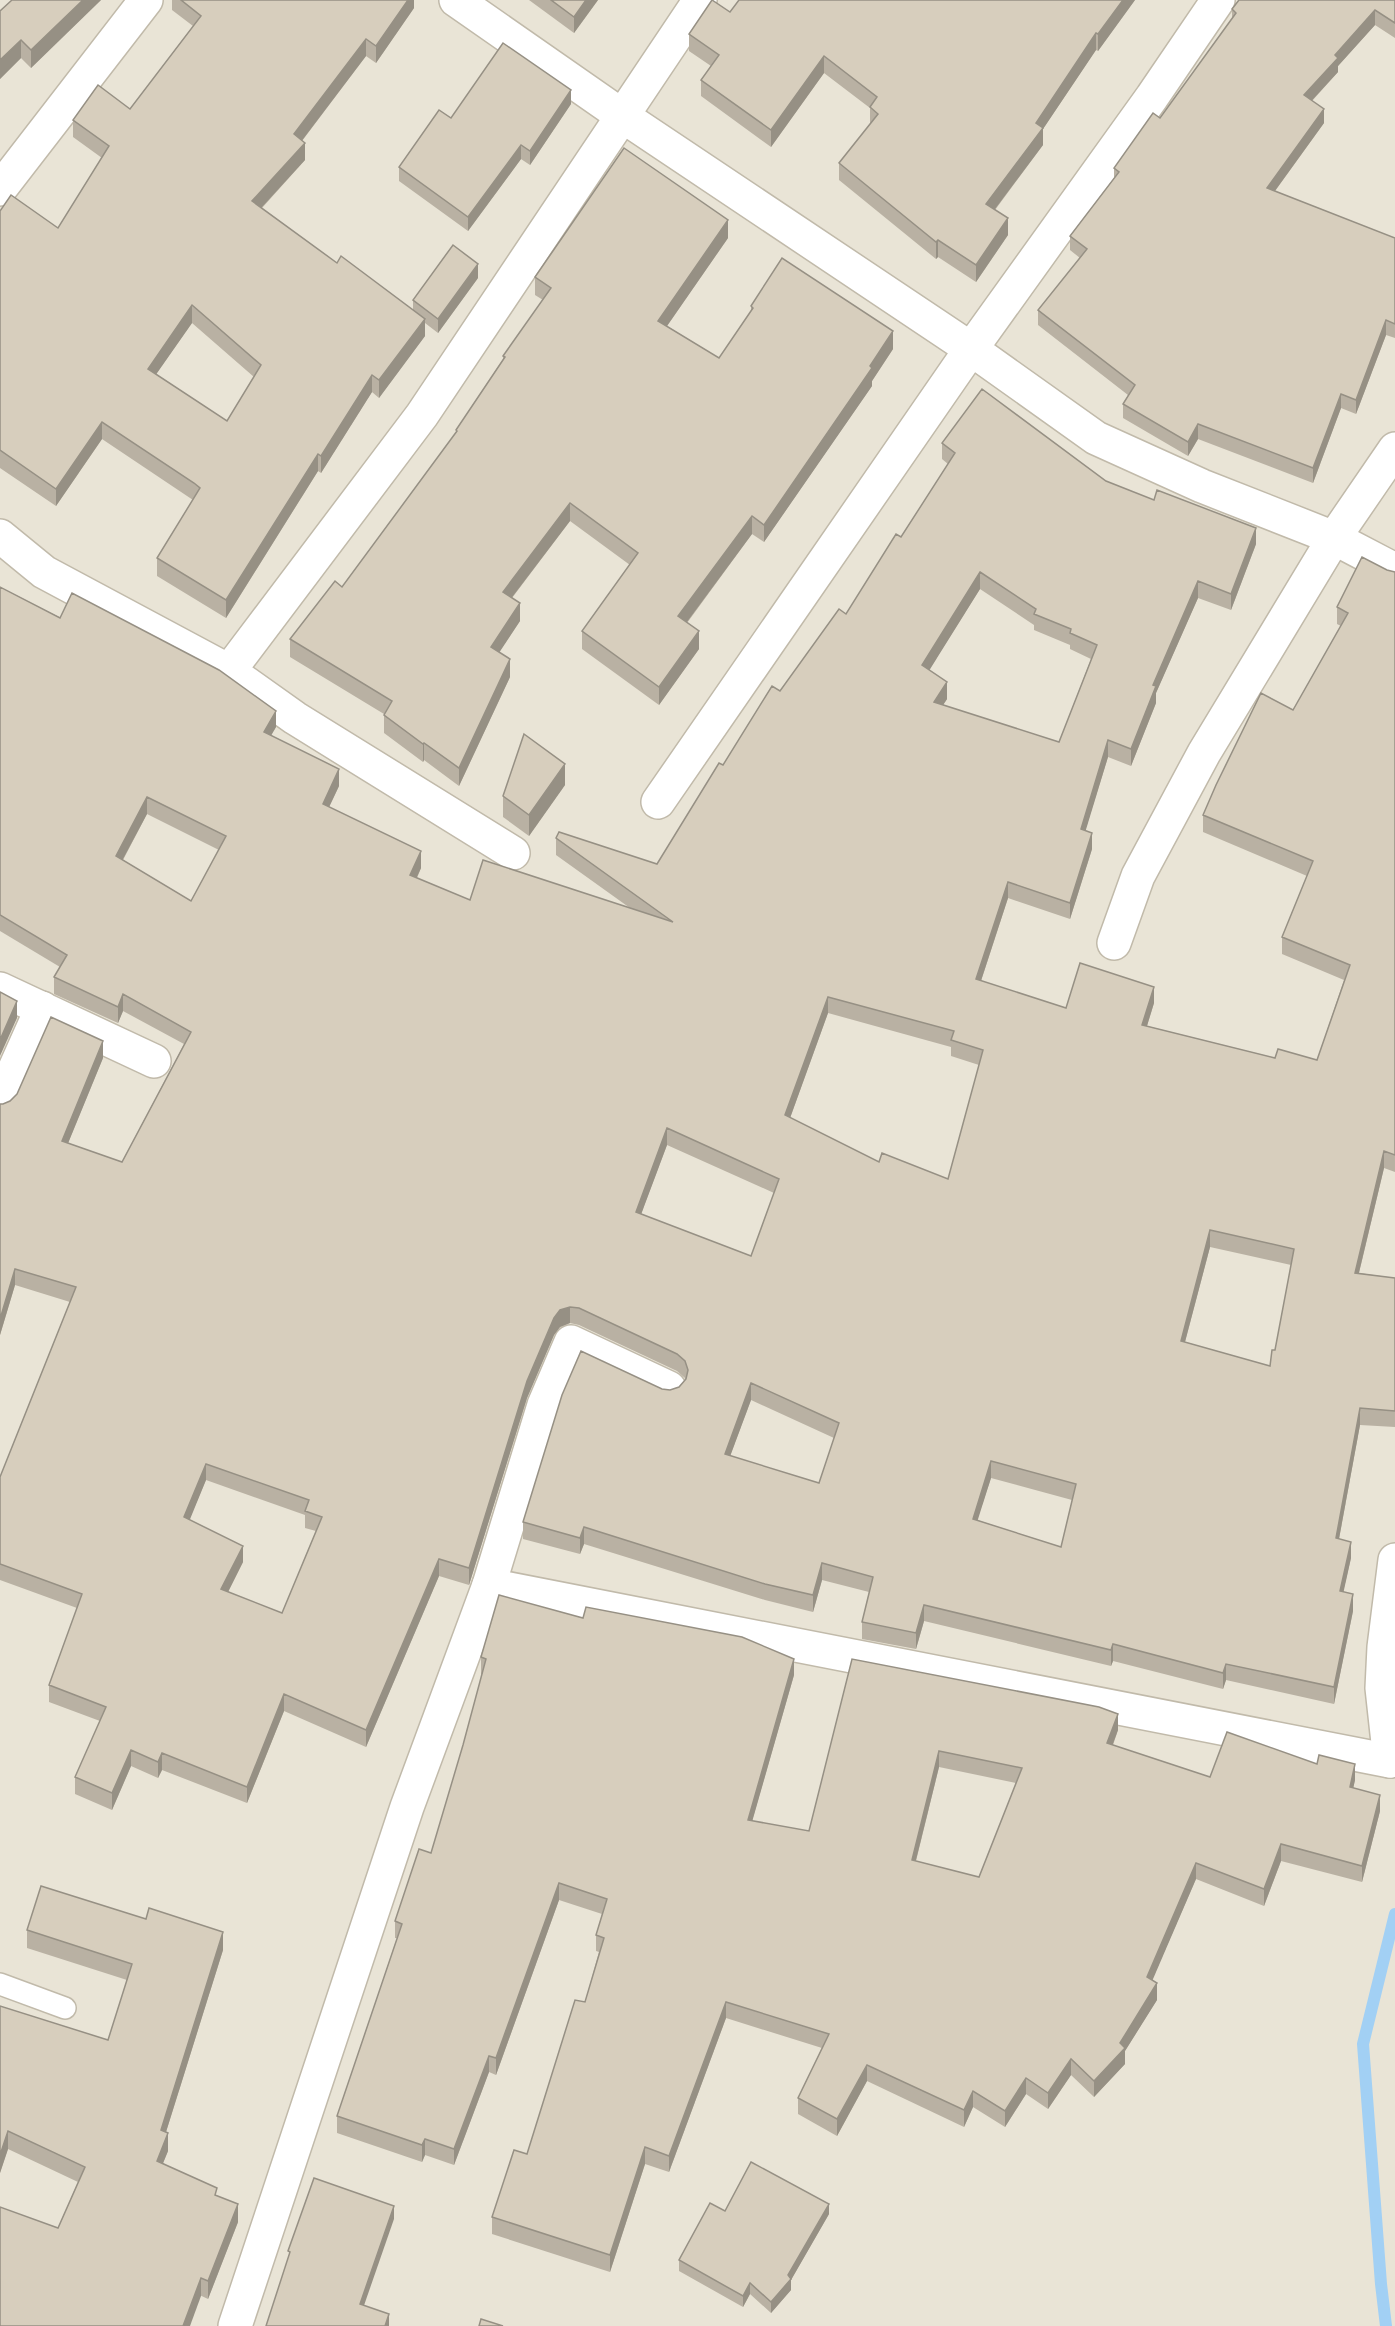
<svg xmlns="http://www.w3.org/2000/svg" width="1395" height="2326" viewBox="0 0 1395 2326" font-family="'Alegreya Sans',sans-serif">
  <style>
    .residential { fill: #e9e4d6 }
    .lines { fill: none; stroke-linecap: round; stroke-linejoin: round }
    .stream { stroke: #a2d0f4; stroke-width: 12 }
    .service-casing { stroke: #c1baaa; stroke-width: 24 }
    .minor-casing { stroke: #c1baaa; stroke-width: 36 }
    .service { stroke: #fff; stroke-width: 21 }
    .minor { stroke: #fff; stroke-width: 33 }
    .wall { fill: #b9b1a3; fill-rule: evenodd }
    .shaded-wall { fill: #969084 }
    .building { fill: #d7cebd; stroke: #969084; stroke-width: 1.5; fill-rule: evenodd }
  </style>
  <rect width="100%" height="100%" fill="#f5f1e8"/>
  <rect class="residential" x="0" y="0" width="1395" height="2326"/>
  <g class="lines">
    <path class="stream" d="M1386 2326 1381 2284 1363 2044 1395 1914"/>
    <defs>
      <path id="service" d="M0 1984 65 2008"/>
      <g id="minor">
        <path d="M456 0 621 115 971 349 1096 438 1202 486 1334 538 1395 570"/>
        <path d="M0 189 146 0"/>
        <path d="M0 536 44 572 229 671 295 718 513 853"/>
        <path d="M229 671 422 415 700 0"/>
        <path d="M658 802 971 349 1152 97 1218 0"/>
        <path d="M1114 943 1138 876 1204 753 1334 538 1395 449"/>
        <path d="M0 989 154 1061"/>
        <path d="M0 1102 42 1008"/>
        <path d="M489 1585 1390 1761 1395 1760"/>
        <path d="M1390 1761 1382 1688 1384 1647 1395 1560"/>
        <path d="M235 2326 407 1807 489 1585 544 1405 571 1342 669 1388"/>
      </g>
    </defs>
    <use href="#service" class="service-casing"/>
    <use href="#minor" class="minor-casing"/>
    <use href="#service" class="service"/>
    <use href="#minor" class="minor"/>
  </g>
  <g class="wall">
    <path d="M101 0 31 68 21 58 0 79V11Z"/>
    <path d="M172 0H414V8L376 63 366 56 302 141 305 160 262 208 337 263 413 310V300L478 278 438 333 425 323V336L379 398 372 392 321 473 318 471 226 618 157 576V558L193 500 102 439 56 506 0 468V211L58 228 102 158 73 137V120L130 109 193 26 172 10ZM192 323 254 377 227 421 156 374Z"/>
    <path d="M529 0H598L574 33Z"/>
    <path d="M1135 0 1098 51 1096 50 1043 129V145L995 210 1008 235 976 282 938 257 936 259 839 180V163L870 124V108L824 73 771 147 701 96V80L711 66 689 51V34L730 12Z"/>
    <path d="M1395 0V38L1375 25 1338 66V72L1312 101 1324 123 1275 191 1395 238V338L1386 335 1356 414 1341 408 1313 483 1198 439 1188 456 1123 418V404L1128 395 1038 325V310L1080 258 1070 250V236L1114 178V168L1160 118 1232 19V9Z"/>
    <path d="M571 104 530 165 521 159 468 231 399 181V167L451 118Z"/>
    <path d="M728 238 667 326 719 358 751 311V306L893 349 872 381V386L764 542 752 534 687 623 699 649 659 705 582 649V631L630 565 570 521 512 598 520 621 499 652 510 677 459 786 424 760 423 762 384 733V714L290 657V639L342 587 456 433V430L503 359V356L543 300 535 295V277Z"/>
    <path d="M942 443 1106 481 1256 544 1231 610 1198 598 1156 693V703L1131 766 1108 757 1085 831 1092 849 1070 919 1008 898 981 981 1066 1008 1154 1003 1147 1026 1275 1058 1317 1060 1344 980 1282 954V937L1307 876 1203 832V815L1293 710 1341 626 1337 624V607L1387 570 1395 572V1172L1384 1168 1359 1273 1395 1278V1427L1360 1425 1339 1539 1351 1558 1343 1592 1353 1611 1334 1704 1226 1680 1223 1689 1113 1661 1111 1666 924 1621 916 1649 862 1639V1622L869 1592 822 1580 813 1612 765 1600 584 1544 580 1554 523 1539V1522L662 1389 670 1390 679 1387 685 1380V1378L677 1371 579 1325 570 1323 560 1327 554 1335 527 1398 469 1585 439 1576 366 1747 284 1711 247 1803 162 1770 158 1778 131 1766 112 1810 75 1794V1777L100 1721 49 1702V1685L77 1608 0 1580V1477L70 1302 15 1285 0 1335V1104H3L10 1101 103 1058 68 1143 122 1162 184 1044 123 1011 118 1023 54 994V977L60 967 0 931V587L276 727 271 735 339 786 329 807 421 868 417 878 470 900 630 908 556 855V838L657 864 723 765 780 691 846 614 901 537 948 464 942 459ZM980 589 1034 625V630L1070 645V649L1091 659 1059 742 943 705 947 699 929 670ZM147 814 219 850 191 901 123 860ZM828 1013 951 1047V1056L979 1065 948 1179 879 1162 790 1118ZM667 1145 774 1193 751 1256 641 1214ZM1210 1247 1291 1265 1275 1350 1270 1366 1185 1342ZM751 1400 834 1438 819 1483 730 1456ZM991 1478 1072 1500 1061 1547 977 1520ZM206 1480 305 1515V1528L316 1531 282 1613 228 1592 243 1562 189 1520Z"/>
    <path d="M565 785 529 836 503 817V796Z"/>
    <path d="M481 1657 794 1675 752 1821 809 1831 852 1659 1118 1730 1113 1745 1210 1777 1355 1780 1353 1788 1380 1811 1362 1882 1281 1861 1264 1906 1196 1879 1152 1980 1157 2000 1125 2051V2064L1094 2097 1071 2075 1048 2109 1026 2094 1005 2127 973 2107 964 2127 867 2081 837 2136 798 2114V2098L822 2048 726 2018 669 2172 645 2164 610 2272 492 2234V2217L527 2154 585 2002 599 1952 596 1951V1935L602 1914 559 1900 496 2075 489 2072 454 2165 425 2155 422 2162 337 2133V2116L397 1938H395V1921L431 1853 463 1745 482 1674H481ZM939 1767 1016 1783 979 1877 916 1861Z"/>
    <path d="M27 1930 223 1950 166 2132 168 2151 163 2163 217 2196 238 2222 208 2299 58 2228 78 2182 8 2149 0 2173V2006L108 2040 127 1980 27 1948Z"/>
    <path d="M725 2211 829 2214 791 2280V2290L771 2313 750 2294 743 2307 679 2271V2260Z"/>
  </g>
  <g class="shaded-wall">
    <path d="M83 0H101L31 68V50Z"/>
    <path d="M408 0H414V8L376 63V46Z"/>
    <path d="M586 0H598L574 33V17Z"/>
    <path d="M1123 0H1135L1098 51V34Z"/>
    <path d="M1375 10V25L1338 66V72L1304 109V95L1335 55Z"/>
    <path d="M1096 33V50L1043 129V145L986 221V204L1036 123Z"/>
    <path d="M366 39V56L294 151V134Z"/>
    <path d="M21 40V58L0 79V60Z"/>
    <path d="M824 56V73L771 147V130Z"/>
    <path d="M571 90V104L530 165V151Z"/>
    <path d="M1324 109V123L1267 202V188Z"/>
    <path d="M305 143V160L252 218V201Z"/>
    <path d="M521 145V159L468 231V217Z"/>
    <path d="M1008 218V235L976 282V265Z"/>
    <path d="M728 220V238L658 339V321Z"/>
    <path d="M938 240V257L936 259V242Z"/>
    <path d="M478 264V278L438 333V319Z"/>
    <path d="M192 305V323L148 386V369Z"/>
    <path d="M425 319V336L379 398V380Z"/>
    <path d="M1386 320V335L1356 414V400Z"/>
    <path d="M893 331V349L872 381V386L764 542V525Z"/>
    <path d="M372 375V392L321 473V456Z"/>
    <path d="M1341 394V408L1313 483V468Z"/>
    <path d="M102 422V439L56 506V489Z"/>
    <path d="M1198 424V439L1188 456V442Z"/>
    <path d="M318 454V471L226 618V600Z"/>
    <path d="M570 503V521L503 609V592Z"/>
    <path d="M752 516V534L678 634V616Z"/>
    <path d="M1256 528V544L1231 610V594Z"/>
    <path d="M980 572V589L922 682V665Z"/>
    <path d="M1198 581V598L1156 693V703L1131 766V749L1153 685Z"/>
    <path d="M520 603V621L491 665V647Z"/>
    <path d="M699 631V649L659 705V687Z"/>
    <path d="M510 659V677L459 786V768Z"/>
    <path d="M947 682V699L934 719V702Z"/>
    <path d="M276 711V727L264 748V732Z"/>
    <path d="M1108 740V757L1081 846V829Z"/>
    <path d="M424 743V760L423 762V744Z"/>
    <path d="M565 764V785L529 836V815Z"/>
    <path d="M339 769V786L323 820V804Z"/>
    <path d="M147 797V814L116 872V856Z"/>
    <path d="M1092 833V849L1070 919V903Z"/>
    <path d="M421 851V868L410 892V875Z"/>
    <path d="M1008 882V898L976 996V979Z"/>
    <path d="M1154 987V1003L1142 1042V1025Z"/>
    <path d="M123 994V1011L118 1023V1007Z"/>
    <path d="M828 997V1013L785 1132V1115Z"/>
    <path d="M17 1001V1018L0 1056V1040Z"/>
    <path d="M103 1041V1058L62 1158V1141Z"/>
    <path d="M667 1128V1145L636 1228V1212Z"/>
    <path d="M1384 1151V1168L1355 1289V1273Z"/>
    <path d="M1210 1230V1247L1181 1357V1341Z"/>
    <path d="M15 1269V1285L0 1335V1319Z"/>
    <path d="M570 1307V1323L560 1327 554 1335 527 1398 469 1585V1568L527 1381 554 1318 560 1310Z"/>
    <path d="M751 1383V1400L725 1470V1454Z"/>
    <path d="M1360 1408V1425L1336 1555V1538Z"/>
    <path d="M991 1461V1478L973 1535V1519Z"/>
    <path d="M206 1464V1480L184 1534V1517Z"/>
    <path d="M584 1527V1544L580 1554V1538Z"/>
    <path d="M1351 1542V1558L1340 1608V1591Z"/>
    <path d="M243 1546V1562L221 1606V1589Z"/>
    <path d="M439 1559V1576L366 1747V1730Z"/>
    <path d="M822 1563V1580L813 1612V1595Z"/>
    <path d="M1353 1594V1611L1334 1704V1687Z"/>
    <path d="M924 1605V1621L916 1649V1633Z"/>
    <path d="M1113 1644V1661L1111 1666V1650Z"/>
    <path d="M794 1659V1675L748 1836V1820Z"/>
    <path d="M1226 1664V1680L1223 1689V1673Z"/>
    <path d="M284 1694V1711L247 1803V1787Z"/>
    <path d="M1118 1714V1730L1107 1760V1743Z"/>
    <path d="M131 1750V1766L112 1810V1793Z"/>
    <path d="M939 1751V1767L912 1876V1860Z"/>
    <path d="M162 1753V1770L158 1778V1762Z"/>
    <path d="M1355 1764V1780L1350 1803V1787Z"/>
    <path d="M1380 1795V1811L1362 1882V1866Z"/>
    <path d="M1281 1844V1861L1264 1906V1889Z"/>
    <path d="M1196 1863V1879L1147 1993V1977Z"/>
    <path d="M559 1883V1900L496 2075V2058Z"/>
    <path d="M223 1932V1950L161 2148V2130Z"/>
    <path d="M1157 1983V2000L1125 2051V2064L1094 2097V2081L1120 2043Z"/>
    <path d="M726 2002V2018L669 2172V2156Z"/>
    <path d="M489 2056V2072L454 2165V2149Z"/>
    <path d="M1071 2059V2075L1048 2109V2093Z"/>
    <path d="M867 2065V2081L837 2136V2119Z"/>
    <path d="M1026 2078V2094L1005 2127V2111Z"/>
    <path d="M973 2091V2107L964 2127V2110Z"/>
    <path d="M8 2131V2149L0 2173V2155Z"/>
    <path d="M168 2133V2151L157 2178V2161Z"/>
    <path d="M425 2139V2155L422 2162V2145Z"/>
    <path d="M645 2147V2164L610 2272V2255Z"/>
    <path d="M238 2204V2222L208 2299V2281Z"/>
    <path d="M829 2204V2214L791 2280V2290L771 2313V2302Z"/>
    <path d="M394 2206V2219L360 2317V2304Z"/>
    <path d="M201 2278V2296L190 2326H183Z"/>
    <path d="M750 2283V2294L743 2307V2296Z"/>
    <path d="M389 2314V2326H385Z"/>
  </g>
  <g class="building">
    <path d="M12 0H83L31 50 21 40 0 60V11Z"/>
    <path d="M181 0H408L376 46 366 39 294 134 305 143 252 201 337 263 341 256 425 319 379 380 372 375 321 456 318 454 226 600 157 558 200 488 194 483 102 422 56 489 0 450V211L11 195 58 228 109 146 73 120 98 85 130 109 201 16ZM192 305 261 365 227 421 148 369Z"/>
    <path d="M551 0H586L574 17Z"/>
    <path d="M712 0 730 12 739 0H1123L1098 34 1096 33 1036 123 1043 128 986 204 1008 218 976 265 938 240 936 242 839 163 878 114 870 107 877 97 824 56 771 130 701 80 719 55 689 34Z"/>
    <path d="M1239 0H1395V23L1375 10 1335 55 1338 58 1304 95 1324 109 1267 188 1395 238V324L1386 320 1356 400 1341 394 1313 468 1198 424 1188 442 1123 404 1135 385 1038 310 1087 249 1070 236 1119 172 1114 168 1153 113 1160 118 1236 13 1232 9Z"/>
    <path d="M503 43 571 90 530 151 521 145 468 217 399 167 439 110 451 118Z"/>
    <path d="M624 148 728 220 658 321 719 358 753 308 751 306 782 258 893 331 870 366 872 368 764 525 752 516 678 616 699 631 659 687 582 631 638 553 570 503 503 592 520 603 491 647 510 659 459 768 424 743 423 744 384 715 392 701 290 639 335 581 342 587 457 431 456 430 505 357 503 356 551 288 535 277Z"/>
    <path d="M453 245 478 264 438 319 413 300Z"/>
    <path d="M982 389 1106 481 1154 500 1157 490 1256 528 1231 594 1198 581 1153 685 1156 686 1131 749 1108 740 1081 829 1092 833 1070 903 1008 882 976 979 1066 1008 1080 963 1154 987 1142 1025 1275 1058 1278 1049 1317 1060 1350 965 1282 937 1313 861 1203 815 1216 785 1261 693 1293 710 1348 613 1337 607 1362 557 1387 570 1395 572V1155L1384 1151 1355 1273 1395 1278V1411L1360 1408 1336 1538 1351 1542 1340 1591 1353 1594 1334 1687 1226 1664 1223 1673 1113 1644 1111 1650 924 1605 916 1633 862 1622 873 1577 822 1563 813 1595 765 1584 584 1527 580 1538 523 1522 562 1395 581 1351 662 1389 670 1390 679 1387 686 1379 688 1370 685 1361 677 1354 579 1308 570 1307 560 1310 554 1318 527 1381 469 1568 439 1559 366 1730 284 1694 247 1787 162 1753 158 1762 131 1750 112 1793 75 1777 106 1707 49 1685 82 1594 0 1564V1477L76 1287 15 1269 0 1319V1104H3L10 1101 17 1094 51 1017 103 1041 62 1141 122 1162 191 1032 123 994 118 1007 54 977 67 955 0 915V587L60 618 72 593 219 670 276 711 264 732 339 769 323 804 421 851 410 875 470 900 483 860 673 922 556 838 559 832 657 864 719 763 723 765 772 686 780 691 839 609 846 614 896 534 901 537 955 453 942 443ZM980 572 1036 609 1034 614 1071 629 1070 633 1097 645 1059 742 934 702 947 682 922 665ZM147 797 226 836 191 901 116 856ZM828 997 954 1031 951 1040 983 1050 948 1179 882 1153 879 1162 785 1115ZM667 1128 779 1179 751 1256 636 1212ZM1210 1230 1294 1249 1275 1350H1272L1270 1366 1181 1341ZM751 1383 839 1423 819 1483 725 1454ZM991 1461 1076 1484 1061 1547 973 1519ZM206 1464 309 1500 305 1511 322 1517 282 1613 221 1589 243 1546 184 1517Z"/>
    <path d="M524 734 565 764 529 815 503 796Z"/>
    <path d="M0 992 17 1001 0 1040Z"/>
    <path d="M499 1595 583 1618 586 1607 742 1637 794 1659 748 1820 809 1831 852 1659 1099 1707 1118 1714 1107 1743 1210 1777 1227 1732 1317 1764 1319 1755 1355 1764 1350 1787 1380 1795 1362 1866 1281 1844 1264 1889 1196 1863 1147 1977 1157 1983 1120 2043 1125 2048 1094 2081 1071 2059 1048 2093 1026 2078 1005 2111 973 2091 964 2110 867 2065 837 2119 798 2098 829 2034 726 2002 669 2156 645 2147 610 2255 492 2217 514 2150 527 2154 575 2000 585 2002 604 1938 596 1935 607 1899 559 1883 496 2058 489 2056 454 2149 425 2139 422 2145 337 2116 402 1924 395 1921 419 1849 431 1853 463 1745 486 1659 481 1657ZM939 1751 1022 1768 979 1877 912 1860Z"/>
    <path d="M41 1886 146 1919 149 1908 223 1932 161 2130 168 2133 157 2161 217 2188 215 2195 238 2204 208 2281 201 2278 183 2326H0V2207L58 2228 85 2167 8 2131 0 2155V2006L108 2040 132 1964 27 1930Z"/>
    <path d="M751 2162 829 2204 788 2275 791 2279 771 2302 750 2283 743 2296 679 2260 710 2203 725 2211Z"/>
    <path d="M314 2178 394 2206 360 2304 389 2314 385 2326H266L290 2252 288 2251Z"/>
    <path d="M481 2319 503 2326H479Z"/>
  </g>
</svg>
